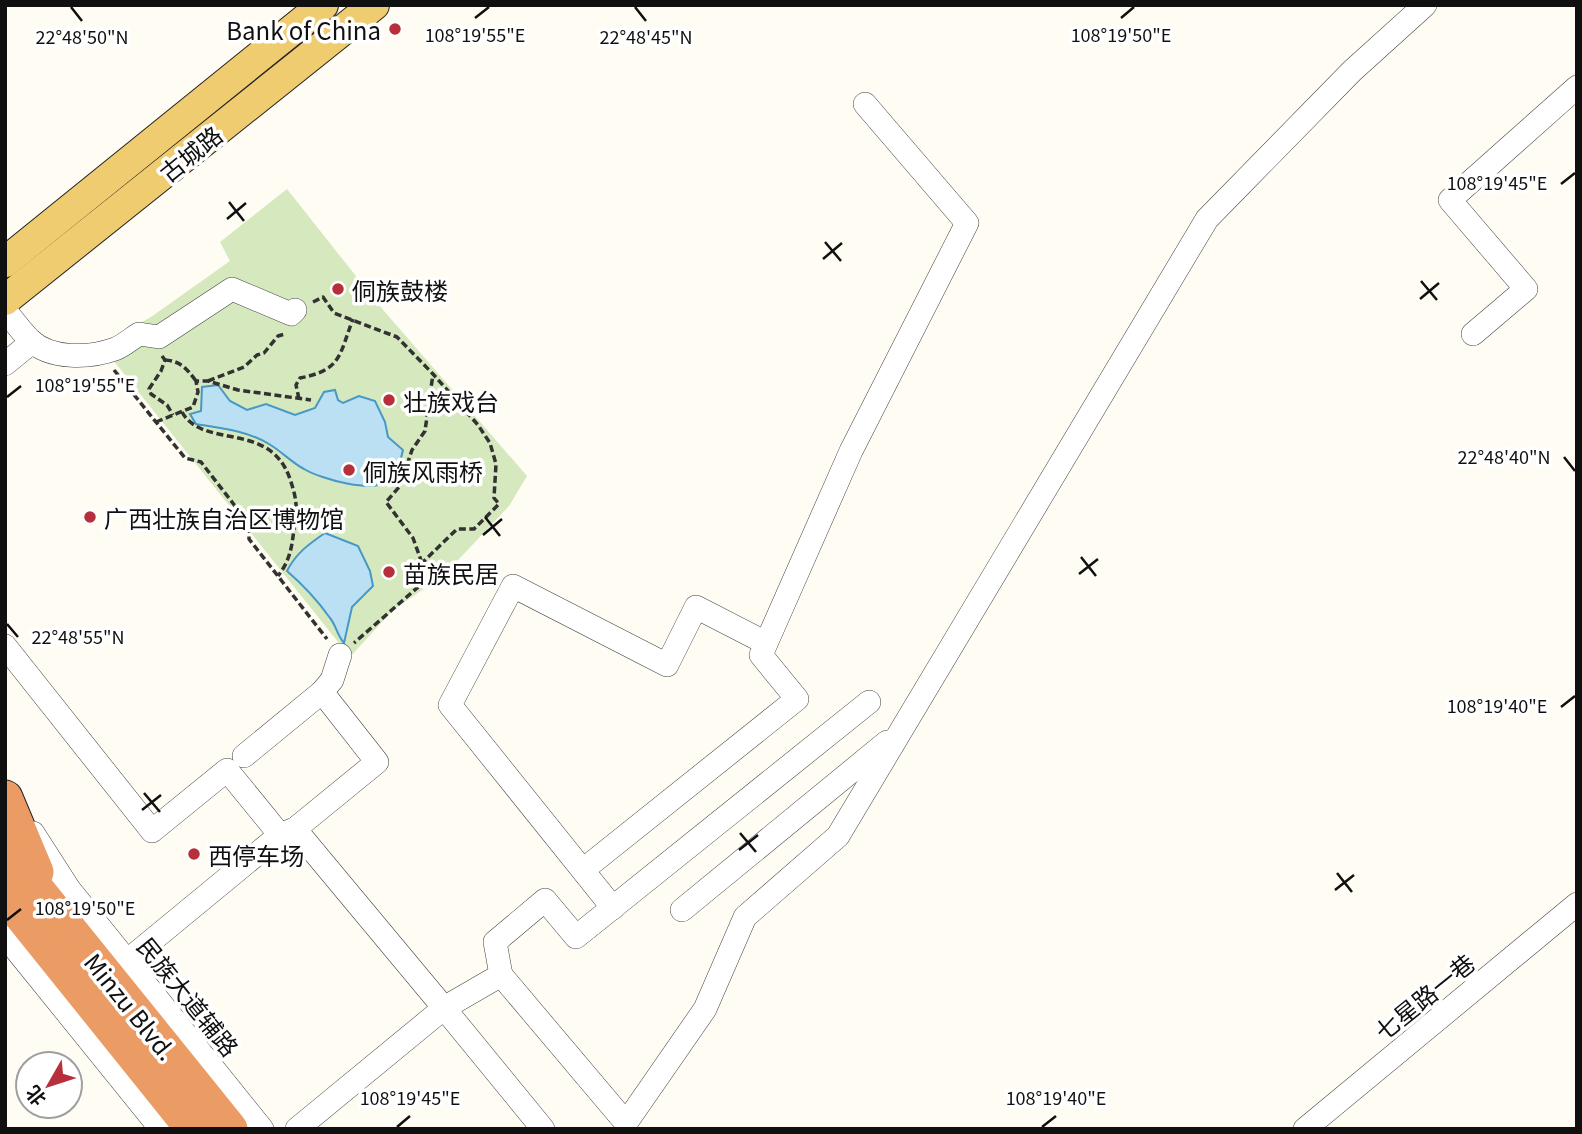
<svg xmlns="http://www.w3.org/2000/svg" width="1582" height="1134" viewBox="0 0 1582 1134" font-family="Georgia,'Noto Sans SC',serif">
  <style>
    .park { fill: #d5e8be }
    .water { fill: #bbe0f3; stroke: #4698c6; stroke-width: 2 }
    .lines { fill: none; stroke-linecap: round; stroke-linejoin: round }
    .minor-casing { stroke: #434343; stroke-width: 24 }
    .major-casing { stroke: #212121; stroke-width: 32 }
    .highway-casing { stroke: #212121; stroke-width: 37 }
    .path { stroke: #323232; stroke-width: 3.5; stroke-dasharray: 7 3.5; stroke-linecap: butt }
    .minor { stroke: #fff; stroke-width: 23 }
    .major { stroke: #f0cc71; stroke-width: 30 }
    .highway { stroke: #eb9c64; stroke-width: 35 }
    .ticks { fill: none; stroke: #101010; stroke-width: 2.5 }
    .poi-dot { fill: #b82f3c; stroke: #fff; stroke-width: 2.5 }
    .labels { text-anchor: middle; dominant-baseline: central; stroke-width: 7; stroke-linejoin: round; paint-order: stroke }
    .poi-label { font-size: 24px; fill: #101010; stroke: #fff; text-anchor: start }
    .street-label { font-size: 24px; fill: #101010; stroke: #fff }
    .ticks-label { font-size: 18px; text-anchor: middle; fill: #101010; stroke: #fff; stroke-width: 7; stroke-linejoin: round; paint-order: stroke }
  </style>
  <rect width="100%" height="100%" fill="#fefcf3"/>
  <path class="park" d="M287 189 378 304 527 476 509 506 444 575 393 610 350 657 101 345 151 317 230 261 220 242Z"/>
  <g class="water">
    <path d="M218 385 230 401 247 410 266 404 295 415 315 408 324 392 335 390 338 400 343 403 359 396 375 401 385 422 388 437 403 450C401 460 398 471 390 479 376 495 321 479 304 469 291 462 281 451 269 444 248 431 220 428 196 424L190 414 201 411 202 387Z"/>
    <path d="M325 533 358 546 370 571 373 586 352 607 344 643C337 635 336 625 330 618 318 601 302 584 287 571 296 553 309 544 325 533Z"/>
  </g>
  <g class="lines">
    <defs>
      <g id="minor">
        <path d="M5 310C13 320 21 331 30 340 51 360 90 358 115 349 123 346 131 339 139 334L159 337 232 289 291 314 295 310"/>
        <path d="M1473 334 1526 289 1450 200 1577 87"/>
        <path d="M5 364 32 342"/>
        <path d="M5 646 152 831 227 770 280 835 295 829"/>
        <path d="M322 692 332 680 340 655"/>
        <path d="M244 756 322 692 377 762 295 829 444 1008 501 975 626 1123 705 1009 745 917 838 836 1207 219 1352 71 1425 5"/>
        <path d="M33 833 69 889 262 1129"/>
        <path d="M583 870 797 699 761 655 851 451 967 223 865 104"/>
        <path d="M613 908 450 705 513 586 667 665 696 607 766 643"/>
        <path d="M682 910 887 742"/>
        <path d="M5 936 161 1129"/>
        <path d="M127 961 280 835"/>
        <path d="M501 975 495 942 545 900 576 937 869 702"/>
        <path d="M297 1129 444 1008 543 1129"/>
        <path d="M1305 1129 1577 904"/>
      </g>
      <g id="major">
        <path d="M5 262 323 5"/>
        <path d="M5 300 374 5"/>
      </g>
      <g id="highway">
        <path d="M5 798 36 872"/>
        <path d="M5 850 230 1129"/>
        <path d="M5 895 193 1129"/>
      </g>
    </defs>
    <use href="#minor" class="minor-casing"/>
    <use href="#major" class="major-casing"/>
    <use href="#highway" class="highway-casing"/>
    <g class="path">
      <path d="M313 302 323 297 334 313 397 337 433 374 478 425 490 443 496 464 494 498 499 504 474 529H457L422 563 425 581 354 643"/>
      <path d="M162 356 165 360 161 371 149 389 151 394 167 405 173 415"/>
      <path d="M165 360C181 361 187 369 196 381"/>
      <path d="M114 370 185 458 201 462 249 524V539L327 639"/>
      <path d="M208 381 244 367 257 355 264 353 278 336 285 334"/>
      <path d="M299 399 296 385 300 378C342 370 339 355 353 319"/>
      <path d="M182 412C203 450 270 420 290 479 295 494 298 505 295 521 292 543 292 558 278 576"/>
      <path d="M156 422 193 407 198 392 196 381H208L238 390 311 400"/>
      <path d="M422 563 413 538 386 502 400 486 412 450 425 431 433 374"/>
    </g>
    <use href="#minor" class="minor"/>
    <use href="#major" class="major"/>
    <use href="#highway" class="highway"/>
  </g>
  <path class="ticks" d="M71 7 82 21M635 7 646 21M475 18 489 7M1121 18 1134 7M1561 184 1575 173M229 202 244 221M227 219 246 203M825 242 841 261M823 259 842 243M1421 281 1437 300M1420 299 1439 283M7 397 21 386M1564 457 1575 471M485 517 500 536M483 535 502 519M1081 557 1096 576M1079 574 1098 559M7 624 18 637M1561 707 1575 696M144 793 160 812M142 810 161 795M740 833 756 852M739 850 758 835M1337 873 1352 892M1335 890 1354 875M7 920 21 909M397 1127 410 1116M1042 1127 1056 1116"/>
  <g class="poi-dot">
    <circle cx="395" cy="29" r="7"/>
    <circle cx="338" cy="289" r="7"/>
    <circle cx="389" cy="400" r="7"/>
    <circle cx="349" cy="470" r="7"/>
    <circle cx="90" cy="517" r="7"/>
    <circle cx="389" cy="572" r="7"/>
    <circle cx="194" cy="854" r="7"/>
  </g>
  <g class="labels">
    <g class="poi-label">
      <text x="381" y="29" text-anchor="end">Bank of China</text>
      <text x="352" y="289">侗族鼓楼</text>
      <text x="403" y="400">壮族戏台</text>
      <text x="363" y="470">侗族风雨桥</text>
      <text x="104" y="517">广西壮族自治区博物馆</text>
      <text x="403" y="572">苗族民居</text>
      <text x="208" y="854">西停车场</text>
    </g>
    <g class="street-label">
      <text transform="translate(190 153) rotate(-39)">古城路</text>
      <text transform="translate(189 996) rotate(51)">民族大道辅路</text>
      <text transform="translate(1424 996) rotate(-39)">七星路一巷</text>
      <text transform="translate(131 1006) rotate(51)">Minzu Blvd.</text>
    </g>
  </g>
  <g class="ticks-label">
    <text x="475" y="42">108°19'55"E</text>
    <text x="1121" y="42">108°19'50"E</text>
    <text x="82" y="44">22°48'50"N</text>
    <text x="646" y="44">22°48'45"N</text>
    <text x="1497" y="190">108°19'45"E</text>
    <text x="85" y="392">108°19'55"E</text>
    <text x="1504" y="464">22°48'40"N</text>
    <text x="78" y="644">22°48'55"N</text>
    <text x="1497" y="713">108°19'40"E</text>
    <text x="85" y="915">108°19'50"E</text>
    <text x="410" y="1105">108°19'45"E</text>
    <text x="1056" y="1105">108°19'40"E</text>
  </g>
  <rect width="1582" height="1134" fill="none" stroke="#101010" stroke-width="14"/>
  <g transform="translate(49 1085) rotate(231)"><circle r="33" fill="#ffffff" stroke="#9f9f9f" stroke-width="2"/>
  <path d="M0-5L12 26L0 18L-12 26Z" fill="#b82f3c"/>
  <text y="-10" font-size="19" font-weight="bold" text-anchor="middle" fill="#101010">北</text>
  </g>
</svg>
